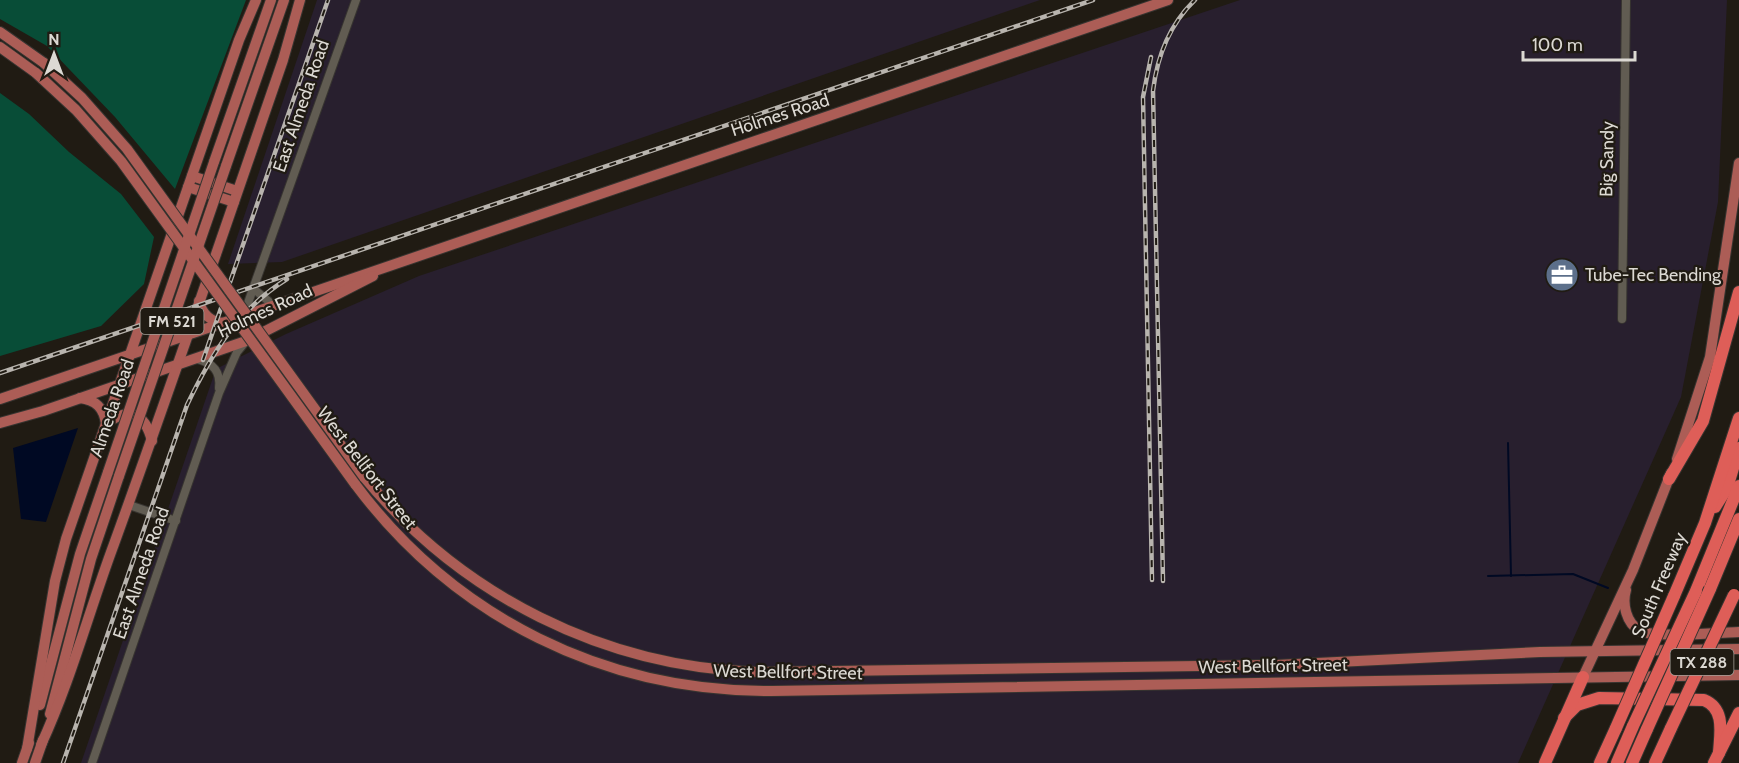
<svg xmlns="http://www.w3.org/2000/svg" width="1739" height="763" viewBox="0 0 1739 763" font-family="Cabin,sans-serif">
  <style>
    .industrial { fill: #281f2e }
    .forest { fill: #084d37 }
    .water { fill: #000923 }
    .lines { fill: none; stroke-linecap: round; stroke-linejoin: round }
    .stream { stroke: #000923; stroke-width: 2 }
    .minor-casing { stroke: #373430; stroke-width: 10 }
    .major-casing { stroke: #373430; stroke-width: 12 }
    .highway-casing { stroke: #373430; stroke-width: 14 }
    .minor { stroke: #615c52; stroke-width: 8 }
    .major { stroke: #ac5d56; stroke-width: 10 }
    .highway { stroke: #de5e58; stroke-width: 12 }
    .rail-casing { stroke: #b8b4ae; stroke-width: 4.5 }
    .rail { stroke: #201b13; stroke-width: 2; stroke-dasharray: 7; stroke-linecap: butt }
    .major-bridge-casing { stroke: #373430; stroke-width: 12; stroke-linecap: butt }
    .highway-bridge-casing { stroke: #373430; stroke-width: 14; stroke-linecap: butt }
    .major-bridge { stroke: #ac5d56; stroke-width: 10 }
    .highway-bridge { stroke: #de5e58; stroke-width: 12 }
    .labels { text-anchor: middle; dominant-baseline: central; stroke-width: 4.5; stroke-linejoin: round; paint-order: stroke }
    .shield { fill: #201b13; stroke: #a4a099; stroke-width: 1.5 }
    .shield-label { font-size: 16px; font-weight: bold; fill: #dcd9d3 }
    .street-label { font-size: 18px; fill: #dcd9d3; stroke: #201b13 }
    .poi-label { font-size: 18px; fill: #dcd9d3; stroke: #201b13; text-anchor: start }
  </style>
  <rect width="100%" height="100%" fill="#201b13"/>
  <g class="industrial">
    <path d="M317 0H1040L282 262 228 264Z"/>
    <path d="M1240 0H1727L1718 202 1681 397 1518 763H81L216 369 286 334 419 276Z"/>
  </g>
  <g class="forest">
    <path d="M0 0H246L175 189 115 117 47 46 0 19Z"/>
    <path d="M0 93 29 114 69 152 121 194 154 237 144 284 101 326 0 356Z"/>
  </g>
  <path class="water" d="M78 428 46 522 21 519 13 448Z"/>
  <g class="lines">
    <g class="stream">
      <path d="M1508 443 1511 576"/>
      <path d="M1488 576 1573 574 1608 588"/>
    </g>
    <defs>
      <g id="minor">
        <path d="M255 290 273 305"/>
        <path d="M243 317 356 0"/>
        <path d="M1622 319 1626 0"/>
        <path d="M197 359C213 363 221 371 219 388"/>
        <path d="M129 505 176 521"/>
        <path d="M92 763 219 393 237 352 246 341"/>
      </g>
      <g id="major">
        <path d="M0 32 44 63"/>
        <path d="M0 47 36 73"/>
        <path d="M214 162 271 0"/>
        <path d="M226 166 284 0"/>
        <path d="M192 176 237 191"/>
        <path d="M188 187 234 202"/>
        <path d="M199 301C202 314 211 322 224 323"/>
        <path d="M80 398C96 400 104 408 106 424"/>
        <path d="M0 399 1168 0"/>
        <path d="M0 423 43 411 246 341 373 276"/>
        <path d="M106 424C129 406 145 413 152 441"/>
        <path d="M1677 459 1710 357 1739 163"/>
        <path d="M364 477C462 596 604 667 757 672L1276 665 1540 652 1739 649"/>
        <path d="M355 484C455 618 605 692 772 691L1739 675"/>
        <path d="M1626 590C1622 604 1626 623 1640 631 1655 638 1719 633 1739 632"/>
        <path d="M1583 677 1633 570 1671 473"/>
        <path d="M40 705 80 554 108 472"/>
        <path d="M50 714 91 559 119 476"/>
        <path d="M41 745C71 680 89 611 114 544 172 384 227 222 283 60L300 0"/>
        <path d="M27 749 55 581 66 539 239 40 256 0"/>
        <path d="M22 763 29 743"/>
        <path d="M35 763 43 740"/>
      </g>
      <g id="highway">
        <path d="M1669 479 1703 421 1739 292"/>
        <path d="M1715 507 1727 488 1739 448"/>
        <path d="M1710 589 1739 519"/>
        <path d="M1696 591 1739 486"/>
        <path d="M1674 596 1705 523 1739 418"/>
        <path d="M1564 718 1577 705 1599 698 1704 700C1726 709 1720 734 1719 753"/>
        <path d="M1545 763 1583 677"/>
        <path d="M1600 763 1616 728"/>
        <path d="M1617 763 1633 726"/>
        <path d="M1632 763 1647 729"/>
        <path d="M1655 763 1671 728"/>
        <path d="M1714 763 1739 713"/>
      </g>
    </defs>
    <use href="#minor" class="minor-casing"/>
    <use href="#major" class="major-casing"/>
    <use href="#highway" class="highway-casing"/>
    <use href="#minor" class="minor"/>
    <use href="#major" class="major"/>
    <use href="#highway" class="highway"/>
    <defs>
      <g id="rail">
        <path d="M1151 57 1143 97 1152 580"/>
        <path d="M203 360 328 0"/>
        <path d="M0 373 1093 0"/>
        <path d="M1163 581 1153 91C1157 57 1170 24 1195 0"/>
        <path d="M63 763 187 405C211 355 238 309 287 279"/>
      </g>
    </defs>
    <use href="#rail" class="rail-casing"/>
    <use href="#rail" class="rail"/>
    <defs>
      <g id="major-bridge">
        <path d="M44 63 82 98 127 149 364 477"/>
        <path d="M36 73 76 110 121 161 355 484"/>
        <path d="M108 472 214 162"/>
        <path d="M119 476 226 166"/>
      </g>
      <g id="highway-bridge">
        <path d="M1633 726 1696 591"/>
        <path d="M1616 728 1674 596"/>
        <path d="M1671 728 1734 595"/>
        <path d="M1647 729 1710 589"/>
      </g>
    </defs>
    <use href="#major-bridge" class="major-bridge-casing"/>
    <use href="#highway-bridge" class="highway-bridge-casing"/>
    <use href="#major-bridge" class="major-bridge"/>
    <use href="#highway-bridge" class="highway-bridge"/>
  </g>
  <defs>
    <symbol id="office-disc" viewBox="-11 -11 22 22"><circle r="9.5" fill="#5c6f8a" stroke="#201b13"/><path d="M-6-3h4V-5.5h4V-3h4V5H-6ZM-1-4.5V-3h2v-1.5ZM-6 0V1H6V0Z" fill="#fff"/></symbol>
  </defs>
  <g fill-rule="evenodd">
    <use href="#office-disc" x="1543" y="256" width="38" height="38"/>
  </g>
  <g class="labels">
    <g class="shield">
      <rect x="140.5" y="308" width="63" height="26" rx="4.5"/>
      <rect x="1670.5" y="649" width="63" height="26" rx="4.5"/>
    </g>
    <g class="shield-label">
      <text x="172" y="321">FM 521</text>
      <text x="1702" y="662">TX 288</text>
    </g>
    <g class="street-label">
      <text transform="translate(301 106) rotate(-71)">East Almeda Road</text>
      <text transform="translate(780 115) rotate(-18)">Holmes Road</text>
      <text transform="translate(1607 159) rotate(-89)">Big Sandy</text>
      <text transform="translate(265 311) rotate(-25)">Holmes Road</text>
      <text transform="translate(112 408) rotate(-71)">Almeda Road</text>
      <text transform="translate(367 468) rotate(52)">West Bellfort Street</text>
      <text transform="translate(141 573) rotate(-71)">East Almeda Road</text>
      <text transform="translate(1659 585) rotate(-67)">South Freeway</text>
      <text transform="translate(1273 666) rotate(-1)">West Bellfort Street</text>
      <text transform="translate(788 672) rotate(1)">West Bellfort Street</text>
    </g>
    <g class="poi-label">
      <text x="1585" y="275">Tube-Tec Bending</text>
    </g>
  </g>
  <g transform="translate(54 54)" stroke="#201b13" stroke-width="4.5" paint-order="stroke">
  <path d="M0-4.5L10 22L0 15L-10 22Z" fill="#dcd9d3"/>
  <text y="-9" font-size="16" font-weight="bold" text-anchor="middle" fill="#dcd9d3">N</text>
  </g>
  <path d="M1523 51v9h112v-9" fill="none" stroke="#dcd9d3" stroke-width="3"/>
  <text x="1532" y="51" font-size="18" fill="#dcd9d3" stroke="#201b13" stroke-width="4.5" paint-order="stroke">100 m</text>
</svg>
